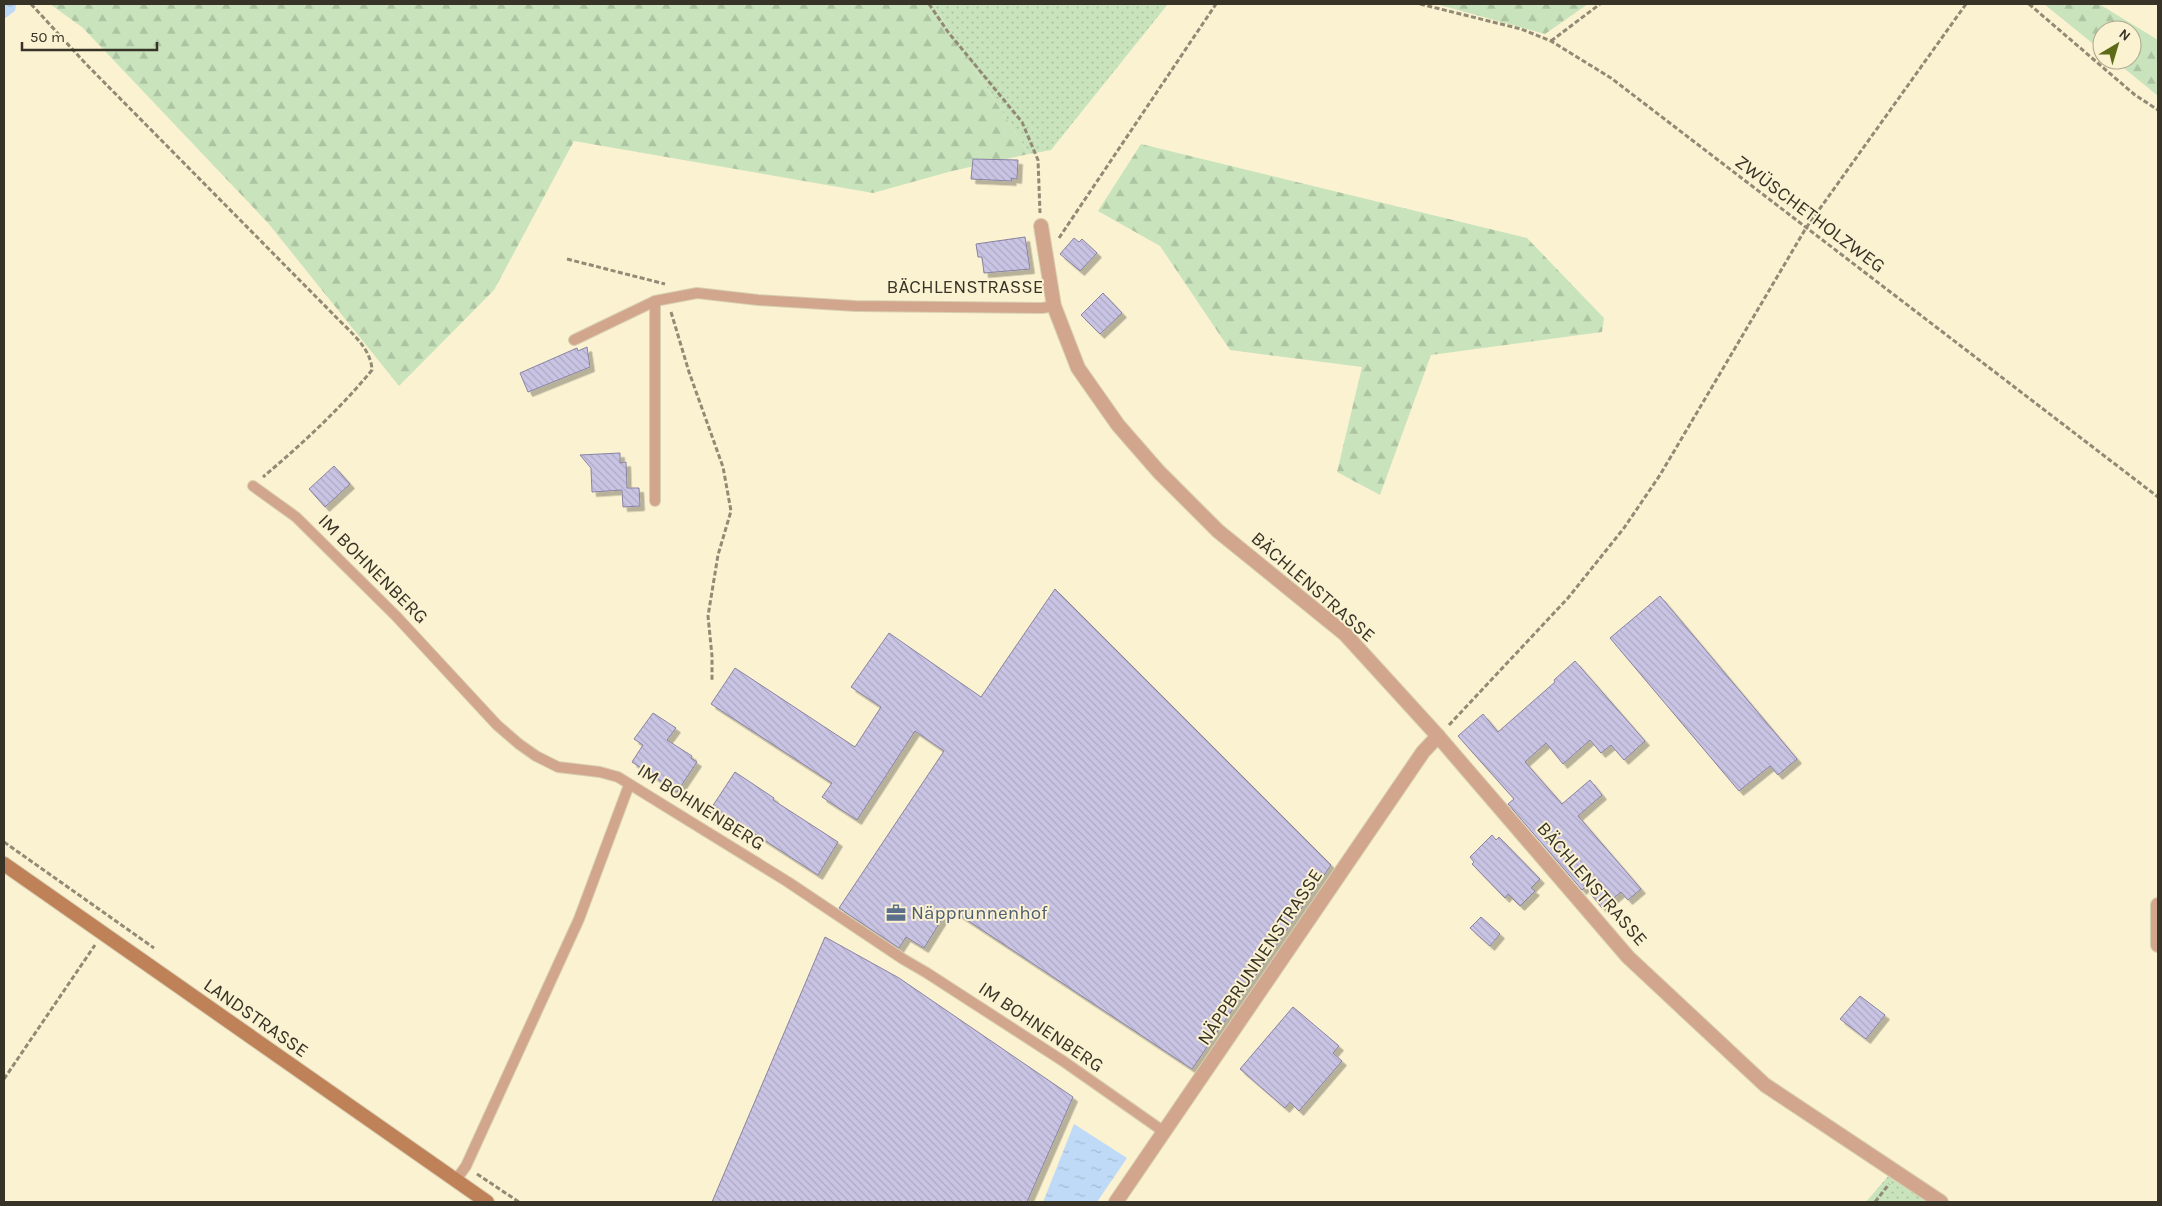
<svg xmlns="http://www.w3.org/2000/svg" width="2162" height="1206" viewBox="0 0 2162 1206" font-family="Karla,sans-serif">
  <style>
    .green { fill: url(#green-dots) }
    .forest { fill: url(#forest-firs) }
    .water { fill: url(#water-ripples) }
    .building { fill: url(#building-back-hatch); stroke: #8883a1; filter: url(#shadow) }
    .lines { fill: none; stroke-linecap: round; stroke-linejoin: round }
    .service-casing { stroke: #d8d0b2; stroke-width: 12 }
    .minor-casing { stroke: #d8d0b2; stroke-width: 16 }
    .secondary-casing { stroke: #d8d0b2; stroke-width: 16 }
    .path { stroke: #918a75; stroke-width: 3; stroke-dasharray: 5 2.5; stroke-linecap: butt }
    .service { stroke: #d2a68c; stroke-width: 10 }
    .minor { stroke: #d2a68c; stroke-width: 14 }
    .secondary { stroke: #bf8158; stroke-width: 14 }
    .labels { text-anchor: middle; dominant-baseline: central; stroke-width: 4; stroke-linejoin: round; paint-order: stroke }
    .street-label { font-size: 19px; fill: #373327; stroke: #fbf2d1 }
    .service-label { font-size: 19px; fill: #4e5e75; stroke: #fbf2d1; text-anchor: start }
  </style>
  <defs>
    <pattern id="green-dots" width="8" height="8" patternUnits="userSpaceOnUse" patternTransform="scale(1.25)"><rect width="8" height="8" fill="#c9e4bd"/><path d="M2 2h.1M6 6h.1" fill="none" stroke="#adc4a2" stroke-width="1.8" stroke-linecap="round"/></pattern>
    <pattern id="forest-firs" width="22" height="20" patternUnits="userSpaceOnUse" patternTransform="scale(1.25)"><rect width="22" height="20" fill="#c9e4bd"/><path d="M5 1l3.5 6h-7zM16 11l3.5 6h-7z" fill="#adc4a2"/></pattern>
    <pattern id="water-ripples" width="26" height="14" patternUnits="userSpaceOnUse" patternTransform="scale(1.25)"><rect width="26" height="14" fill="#bfdaf6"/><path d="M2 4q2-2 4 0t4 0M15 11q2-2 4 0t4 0" fill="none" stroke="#a5bcd3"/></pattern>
    <pattern id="building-back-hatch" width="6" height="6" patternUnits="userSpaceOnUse" patternTransform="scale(1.25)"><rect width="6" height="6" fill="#c9c4e4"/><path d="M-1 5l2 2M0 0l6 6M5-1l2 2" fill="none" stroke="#ada9c4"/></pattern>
    <filter id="shadow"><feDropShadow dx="4.5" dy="4.5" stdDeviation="0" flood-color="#0004"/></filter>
  </defs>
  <rect width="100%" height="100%" fill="#fbf2d1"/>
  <g class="green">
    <path d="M933 4H1168L1051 150 1029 154Z"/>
    <path d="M1889 1175 1932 1202H1866Z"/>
  </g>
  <g class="forest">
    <path d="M50 4H933L1029 154 952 171 873 193 574 141 494 290 399 386 268 223 83 28Z"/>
    <path d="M1436 4H1588L1545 34Z"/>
    <path d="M2044 4H2099L2158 40V96L2114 60H2132V30H2102V51Z"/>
    <path d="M1141 144 1527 238 1604 318 1602 332 1431 355 1380 495 1337 472 1362 367 1230 350 1160 246 1098 211Z"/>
  </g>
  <g class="water">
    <path d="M4 4 16 5 15 11 4 19Z"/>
    <path d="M1074 1124 1127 1158 1097 1202H1043Z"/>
  </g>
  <g class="building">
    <path d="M973 159 1018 160 1017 179 1011 178 1012 181 971 179Z"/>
    <path d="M1025 237 1030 269 984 273 982 257H978L976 244Z"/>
    <path d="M1074 238 1079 242 1082 239 1097 253 1080 271 1060 254Z"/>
    <path d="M1103 293 1122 313 1100 334 1081 315Z"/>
    <path d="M587 347 590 367 528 392 520 373 577 348 578 351Z"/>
    <path d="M620 453V463L626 462 627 488H639L640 506 623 507 622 490 592 492 591 468 580 455Z"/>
    <path d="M334 466 350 484 325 507 309 489Z"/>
    <path d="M1055 589 1331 865 1192 1069 949 908 924 948 906 937 899 948 839 908 944 751 915 731 857 820 822 797 832 783 711 704 735 668 855 747 881 707 851 687 889 633 981 697Z"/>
    <path d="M1660 596 1797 759 1778 775 1770 766 1739 791 1610 638Z"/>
    <path d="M1575 661 1645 741 1624 760 1611 745 1601 753 1590 740 1563 764 1546 743 1525 762 1562 804 1590 780 1602 795 1578 816 1641 889 1628 900 1621 892 1602 908 1585 887 1582 890 1508 804 1514 799 1458 736 1483 714 1498 732 1555 682 1554 680Z"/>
    <path d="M653 713 676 728 667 740 692 756 691 758 697 762 677 792 632 762 643 745 634 739Z"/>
    <path d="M735 772 774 798 773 800 838 842 818 875 752 832 750 836 710 810Z"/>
    <path d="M1492 835 1496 840 1499 837 1540 879 1531 888 1535 891 1520 906 1508 894 1505 898 1472 864 1474 862 1470 857Z"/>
    <path d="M1481 917 1500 934 1490 946 1470 928Z"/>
    <path d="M825 937 899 978 1073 1097 1027 1202H712Z"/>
    <path d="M1860 996 1885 1015 1866 1039 1840 1019Z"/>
    <path d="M1293 1007 1339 1046 1333 1053 1342 1061 1299 1111 1290 1102 1285 1108 1240 1069Z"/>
  </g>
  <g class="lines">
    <defs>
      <g id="service">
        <path d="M655 301V501"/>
        <path d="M574 340 655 301 697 293 758 300 855 306 1042 308 1054 306"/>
        <path d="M253 486 296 517 396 616 497 725 519 744 536 756 558 767 600 772 618 777 788 882 903 959 927 973 1063 1061 1163 1131"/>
        <path d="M456 1180 466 1166 579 919 629 785"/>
      </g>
      <g id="minor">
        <path d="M1041 226 1054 306 1078 368 1118 425 1159 472 1218 531 1345 634 1438 736 1628 957 1765 1085 1941 1202"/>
        <path d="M2158 905V945"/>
        <path d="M1116 1202 1423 752 1438 736"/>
      </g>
      <path id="secondary" d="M4 864 487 1202"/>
    </defs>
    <use href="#service" class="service-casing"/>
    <use href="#minor" class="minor-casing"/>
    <use href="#secondary" class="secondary-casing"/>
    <g class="path">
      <path d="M31 4 86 64 333 314C348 330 371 347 372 370 340 409 302 444 263 477"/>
      <path d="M929 4 948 32 1022 122 1038 160 1040 213"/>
      <path d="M1420 4 1521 29 1551 41 1611 78 2158 497"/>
      <path d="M2029 4 2135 95 2158 110"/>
      <path d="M1551 41 1600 4"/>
      <path d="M1059 238 1216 4"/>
      <path d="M567 259 665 284"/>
      <path d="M671 312 689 372 723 467 731 511 718 555 708 616 712 656V681"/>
      <path d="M1449 725 1568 598 1624 528 1660 475 1806 228 1966 4"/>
      <path d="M4 842 154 948"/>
      <path d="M4 1079 95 945"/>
      <path d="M477 1174 519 1202"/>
      <path d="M1875 1202 1889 1184"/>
    </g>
    <use href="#service" class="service"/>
    <use href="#minor" class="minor"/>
    <use href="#secondary" class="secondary"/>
  </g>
  <defs>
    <symbol id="office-bare" viewBox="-9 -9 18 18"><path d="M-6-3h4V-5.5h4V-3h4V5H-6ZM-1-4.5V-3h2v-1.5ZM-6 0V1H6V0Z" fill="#5c6f8a" stroke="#fbf2d1" stroke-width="2.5" paint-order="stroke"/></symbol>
  </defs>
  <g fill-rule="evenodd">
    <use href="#office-bare" x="882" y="899" width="28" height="28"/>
  </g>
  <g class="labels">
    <g class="street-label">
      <text transform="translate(1810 214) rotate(37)">ZWÜSCHETHOLZWEG</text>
      <text x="965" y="287">BÄCHLENSTRASSE</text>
      <text transform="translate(373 569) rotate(45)">IM BOHNENBERG</text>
      <text transform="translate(1313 587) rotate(41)">BÄCHLENSTRASSE</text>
      <text transform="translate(701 807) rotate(32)">IM BOHNENBERG</text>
      <text transform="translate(1592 884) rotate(49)">BÄCHLENSTRASSE</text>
      <text transform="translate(1260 957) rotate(-56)">NÄPPBRUNNENSTRASSE</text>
      <text transform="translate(256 1018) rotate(35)">LANDSTRASSE</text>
      <text transform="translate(1041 1027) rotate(34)">IM BOHNENBERG</text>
    </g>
    <g class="service-label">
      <text x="911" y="913">Näpprunnenhof</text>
    </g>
  </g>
  <rect width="2162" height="1206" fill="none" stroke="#373327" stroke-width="10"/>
  <g transform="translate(2117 45) rotate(38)"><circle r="24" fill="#fbf2d1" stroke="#ada68d"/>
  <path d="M0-4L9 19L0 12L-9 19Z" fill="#5b6b17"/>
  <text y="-8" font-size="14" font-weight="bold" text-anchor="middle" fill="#373327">N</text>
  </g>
  <path d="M22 42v8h135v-8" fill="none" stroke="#373327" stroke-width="2.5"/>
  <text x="30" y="42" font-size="15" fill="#373327" stroke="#fbf2d1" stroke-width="4" paint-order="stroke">50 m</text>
</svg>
